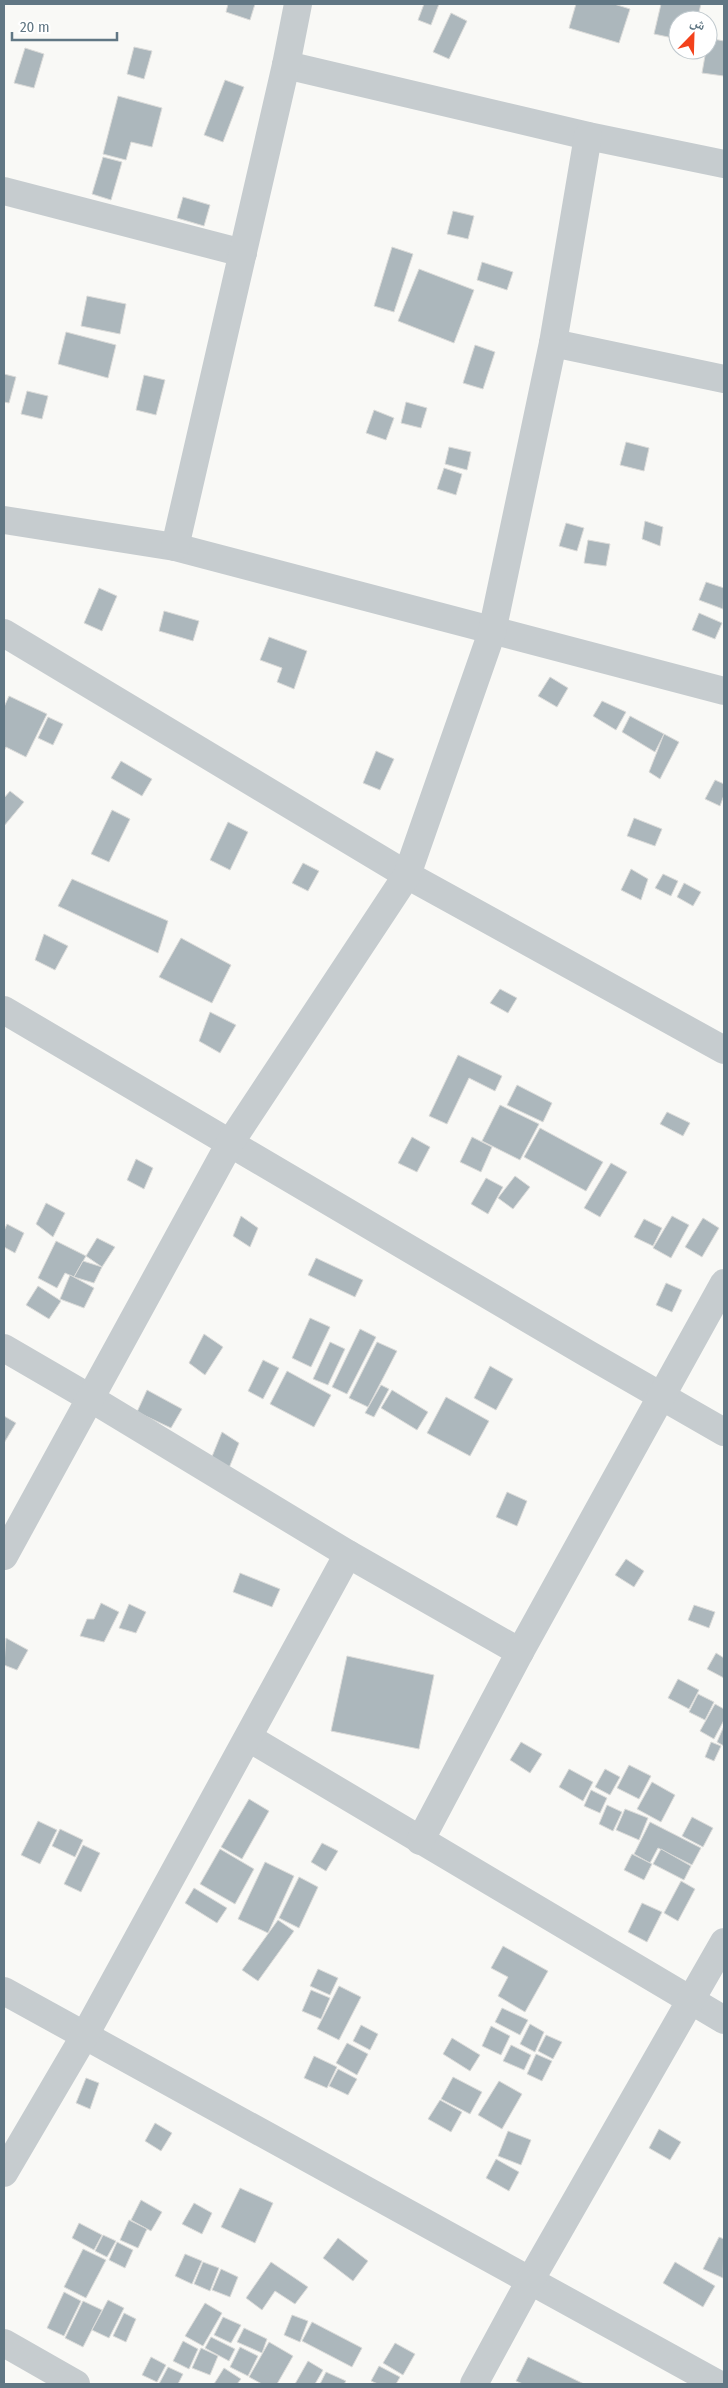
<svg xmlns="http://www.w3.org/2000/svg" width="728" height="2388" viewBox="0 0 728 2388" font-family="'Fira Sans Condensed','Noto Naskh Arabic',sans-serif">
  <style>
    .building { fill: #acb7bc; stroke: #dbdbd9 }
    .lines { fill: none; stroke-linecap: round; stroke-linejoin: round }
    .minor { stroke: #c6cccf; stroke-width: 28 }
  </style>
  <rect width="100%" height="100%" fill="#f9f9f6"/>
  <g class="building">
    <path d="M228 4H255L250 20 226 12Z"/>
    <path d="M424 4H439L431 25 418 20Z"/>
    <path d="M576 4H614L630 9 619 43 569 28Z"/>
    <path d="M661 4H701L697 20 678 17 673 38 654 34Z"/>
    <path d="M451 13 467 21 449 59 433 52Z"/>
    <path d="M708 38 724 41V76L702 73 706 50H708Z"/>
    <path d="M134 47 152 51 144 79 127 74Z"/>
    <path d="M25 48 44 54 34 88 14 83Z"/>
    <path d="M225 80 244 87 223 142 204 135Z"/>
    <path d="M118 96 162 108 152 147 131 142 126 160 103 154Z"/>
    <path d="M103 157 122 162 111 200 92 194Z"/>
    <path d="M183 197 210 205 204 226 177 218Z"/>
    <path d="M453 211 474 216 468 239 447 234Z"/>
    <path d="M392 247 413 254 394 312 374 306Z"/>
    <path d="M482 262 513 272 507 290 477 280Z"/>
    <path d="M419 269 474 290 454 343 398 321Z"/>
    <path d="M87 296 126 304 120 334 81 326Z"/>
    <path d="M66 332 116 345 108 378 58 364Z"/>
    <path d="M475 345 495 352 483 389 463 383Z"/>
    <path d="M4 374 16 377 9 403 4 402Z"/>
    <path d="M144 375 165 380 156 415 136 410Z"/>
    <path d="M27 391 48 396 42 419 21 414Z"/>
    <path d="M406 402 427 408 421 428 401 423Z"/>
    <path d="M374 410 394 418 386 440 366 433Z"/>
    <path d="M626 442 649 448 644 471 620 465Z"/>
    <path d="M449 447 471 452 467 470 445 464Z"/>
    <path d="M444 468 462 474 456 495 437 489Z"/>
    <path d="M645 521 663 527 660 546 642 539Z"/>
    <path d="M566 523 584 528 577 551 559 546Z"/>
    <path d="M588 540 610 544 606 566 584 563Z"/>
    <path d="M706 582 724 588 723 609 699 600Z"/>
    <path d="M99 588 117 596 102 631 84 623Z"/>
    <path d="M164 611 199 621 193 641 159 631Z"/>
    <path d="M699 613 722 623 715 639 692 630Z"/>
    <path d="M269 637 307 651 294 689 277 682 282 668 260 660Z"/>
    <path d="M550 677 568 688 557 707 538 696Z"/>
    <path d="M9 696 47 714 26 757 6 747 4 751V707Z"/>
    <path d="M602 701 626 712 616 730 593 716Z"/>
    <path d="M630 716 664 734 655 752 622 732Z"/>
    <path d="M48 717 63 724 53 745 38 738Z"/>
    <path d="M664 734 679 742 660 779 649 772Z"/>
    <path d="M376 751 394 759 380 790 363 783Z"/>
    <path d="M121 761 152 779 142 796 111 778Z"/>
    <path d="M715 780 724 784V795L720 806 705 799Z"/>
    <path d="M10 791 24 802 4 826V798Z"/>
    <path d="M112 810 130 819 109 862 91 854Z"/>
    <path d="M634 818 662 829 655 846 627 836Z"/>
    <path d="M228 822 248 832 230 870 210 860Z"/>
    <path d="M303 863 319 871 308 891 292 883Z"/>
    <path d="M631 869 648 879 641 900 621 890Z"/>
    <path d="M663 874 678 881 671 896 655 888Z"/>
    <path d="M72 879 168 921 158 953 58 906Z"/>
    <path d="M684 883 701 892 693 906 677 897Z"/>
    <path d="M44 934 68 946 55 970 35 960Z"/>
    <path d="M181 938 231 965 212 1003 159 977Z"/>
    <path d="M500 989 517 998 508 1013 490 1003Z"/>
    <path d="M210 1012 236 1025 220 1053 199 1041Z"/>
    <path d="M458 1055 502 1076 495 1091 469 1078 447 1124 429 1116Z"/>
    <path d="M517 1085 552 1103 543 1122 507 1105Z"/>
    <path d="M500 1105 539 1124 520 1160 482 1141Z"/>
    <path d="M667 1112 690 1123 683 1136 660 1124Z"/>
    <path d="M540 1128 603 1162 586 1191 524 1157Z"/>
    <path d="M412 1137 430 1147 417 1172 398 1163Z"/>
    <path d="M472 1137 492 1147 481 1172 460 1162Z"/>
    <path d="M136 1159 153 1168 144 1189 127 1180Z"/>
    <path d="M611 1163 627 1172 600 1217 584 1208Z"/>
    <path d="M515 1176 530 1187 513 1209 498 1198Z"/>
    <path d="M486 1178 503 1187 488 1214 471 1204Z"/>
    <path d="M46 1203 65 1213 53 1237 36 1224Z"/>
    <path d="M241 1216 258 1228 250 1247 233 1236Z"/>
    <path d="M672 1216 689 1225 671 1258 653 1248Z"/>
    <path d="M703 1218 719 1228 702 1257 685 1247Z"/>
    <path d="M644 1219 662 1228 653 1246 634 1237Z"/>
    <path d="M7 1224 24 1233 15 1253 4 1247V1231Z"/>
    <path d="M97 1238 115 1247 102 1267 86 1256Z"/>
    <path d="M56 1241 86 1256 74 1277 65 1273 57 1288 38 1278Z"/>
    <path d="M316 1258 363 1280 355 1297 308 1275Z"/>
    <path d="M83 1261 102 1267 94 1283 74 1277Z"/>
    <path d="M70 1275 94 1288 84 1308 60 1299Z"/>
    <path d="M666 1283 682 1290 672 1312 656 1305Z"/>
    <path d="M38 1286 61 1301 49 1319 26 1305Z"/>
    <path d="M310 1318 330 1327 311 1367 292 1358Z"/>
    <path d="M360 1329 376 1337 347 1394 332 1387Z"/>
    <path d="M204 1334 223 1347 205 1375 189 1363Z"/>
    <path d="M330 1342 345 1349 328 1385 313 1379Z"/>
    <path d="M377 1342 397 1351 368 1407 349 1398Z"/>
    <path d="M263 1360 279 1368 263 1399 248 1391Z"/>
    <path d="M490 1366 513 1379 496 1410 474 1398Z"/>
    <path d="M287 1371 331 1395 314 1427 270 1404Z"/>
    <path d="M381 1385 389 1389 374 1417 365 1413Z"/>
    <path d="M147 1390 182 1409 171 1428 137 1412Z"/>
    <path d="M392 1390 428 1412 417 1430 381 1408Z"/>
    <path d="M446 1397 489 1421 470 1456 427 1433Z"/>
    <path d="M4 1416 16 1423 4 1443Z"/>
    <path d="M222 1432 239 1443 229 1468 211 1459Z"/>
    <path d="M507 1492 527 1501 517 1526 496 1517Z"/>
    <path d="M626 1559 644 1571 634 1587 615 1575Z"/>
    <path d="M240 1573 280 1589 272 1607 233 1592Z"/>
    <path d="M101 1603 119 1612 104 1642 80 1636 87 1619H94Z"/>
    <path d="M129 1604 146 1612 136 1633 119 1628Z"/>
    <path d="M694 1605 715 1612 709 1628 688 1620Z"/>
    <path d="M6 1638 28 1650 17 1670 4 1665Z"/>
    <path d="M716 1653 724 1658V1678L707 1669Z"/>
    <path d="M347 1656 434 1675 419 1749 331 1731Z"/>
    <path d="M678 1679 699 1690 689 1709 668 1698Z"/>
    <path d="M698 1694 714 1702 705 1720 689 1712Z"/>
    <path d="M715 1704 724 1709V1720L714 1739 700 1731Z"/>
    <path d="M724 1726V1746L717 1742Z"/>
    <path d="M521 1742 542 1754 530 1773 510 1760Z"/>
    <path d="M711 1742 721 1746 714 1761 705 1757Z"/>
    <path d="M629 1765 651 1776 639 1799 617 1788Z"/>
    <path d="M569 1769 593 1782 583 1801 559 1787Z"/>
    <path d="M605 1769 620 1777 610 1795 595 1787Z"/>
    <path d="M652 1782 675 1795 661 1822 637 1809Z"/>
    <path d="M591 1790 607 1798 600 1813 584 1806Z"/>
    <path d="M249 1799 269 1811 242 1859 221 1847Z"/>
    <path d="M607 1805 622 1812 613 1831 599 1824Z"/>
    <path d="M625 1809 648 1818 639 1840 616 1830Z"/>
    <path d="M692 1817 713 1828 703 1847 682 1836Z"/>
    <path d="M38 1821 57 1830 40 1864 21 1855Z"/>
    <path d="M650 1822 701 1848 692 1865 658 1848 650 1863 634 1854Z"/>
    <path d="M60 1829 83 1840 75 1857 52 1846Z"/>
    <path d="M322 1843 338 1851 326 1871 311 1862Z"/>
    <path d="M83 1845 100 1853 81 1892 64 1884Z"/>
    <path d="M220 1849 254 1869 235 1904 200 1884Z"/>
    <path d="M661 1849 691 1866 684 1880 653 1864Z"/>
    <path d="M632 1854 652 1864 644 1880 624 1870Z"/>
    <path d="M265 1862 294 1876 268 1933 238 1919Z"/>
    <path d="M299 1877 318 1887 299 1928 279 1918Z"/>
    <path d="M681 1881 695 1889 678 1921 664 1913Z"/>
    <path d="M194 1888 227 1908 217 1923 185 1903Z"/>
    <path d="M642 1903 662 1912 647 1942 628 1932Z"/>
    <path d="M278 1920 294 1931 258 1981 242 1970Z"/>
    <path d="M503 1946 548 1971 525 2012 498 1996 508 1977 491 1968Z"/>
    <path d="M318 1969 338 1978 330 1995 310 1986Z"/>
    <path d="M339 1986 361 1997 339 2040 317 2029Z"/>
    <path d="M311 1990 330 1998 321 2019 302 2011Z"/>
    <path d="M502 2008 528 2020 520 2035 495 2022Z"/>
    <path d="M530 2024 544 2032 535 2052 520 2044Z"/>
    <path d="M361 2025 378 2034 370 2050 353 2041Z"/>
    <path d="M491 2026 510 2036 501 2055 482 2046Z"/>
    <path d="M546 2035 562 2042 553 2059 538 2051Z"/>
    <path d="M452 2038 480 2055 470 2071 443 2054Z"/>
    <path d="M347 2043 368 2054 357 2075 336 2063Z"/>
    <path d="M511 2045 531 2055 524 2070 503 2061Z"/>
    <path d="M536 2054 552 2061 542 2081 527 2074Z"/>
    <path d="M314 2056 337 2067 327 2088 304 2078Z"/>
    <path d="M338 2069 357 2079 348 2095 329 2086Z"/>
    <path d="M453 2077 482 2092 470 2114 441 2099Z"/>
    <path d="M86 2078 99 2083 90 2109 76 2103Z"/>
    <path d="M499 2081 522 2094 502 2129 478 2115Z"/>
    <path d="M440 2100 462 2112 451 2132 428 2119Z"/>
    <path d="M155 2123 172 2133 161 2151 145 2141Z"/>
    <path d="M659 2129 681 2142 670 2160 649 2148Z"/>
    <path d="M508 2131 531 2140 521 2165 498 2156Z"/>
    <path d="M496 2159 519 2172 509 2191 486 2178Z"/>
    <path d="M240 2188 273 2203 255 2243 221 2227Z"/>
    <path d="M141 2200 162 2212 151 2231 131 2220Z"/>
    <path d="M194 2203 212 2213 202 2234 182 2224Z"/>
    <path d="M129 2220 147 2229 138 2248 120 2240Z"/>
    <path d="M79 2223 102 2235 94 2250 72 2238Z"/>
    <path d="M103 2235 116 2241 107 2257 95 2251Z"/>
    <path d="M719 2237 724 2239 723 2278 703 2269Z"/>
    <path d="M338 2238 368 2261 353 2281 323 2258Z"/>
    <path d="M117 2242 133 2250 125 2268 109 2260Z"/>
    <path d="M83 2249 106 2260 86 2298 64 2287Z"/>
    <path d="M185 2254 202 2261 192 2284 175 2276Z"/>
    <path d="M203 2262 219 2268 210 2291 194 2284Z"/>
    <path d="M271 2262 308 2287 295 2304 275 2291 262 2310 246 2298Z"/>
    <path d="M675 2262 715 2286 703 2307 663 2283Z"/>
    <path d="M221 2269 238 2277 230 2297 212 2290Z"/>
    <path d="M64 2292 81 2301 64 2336 47 2328Z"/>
    <path d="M108 2300 124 2308 109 2338 92 2330Z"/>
    <path d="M83 2301 102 2310 83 2347 65 2338Z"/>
    <path d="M205 2303 222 2313 203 2346 185 2336Z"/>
    <path d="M124 2313 136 2319 126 2342 113 2336Z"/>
    <path d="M292 2315 308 2321 300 2342 284 2335Z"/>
    <path d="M223 2317 241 2325 231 2343 214 2335Z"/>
    <path d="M312 2322 362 2348 352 2367 302 2341Z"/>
    <path d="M244 2328 267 2339 262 2353 237 2342Z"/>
    <path d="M211 2337 235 2349 229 2361 205 2348Z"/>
    <path d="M183 2341 198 2349 189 2369 173 2361Z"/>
    <path d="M269 2342 293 2356 277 2384H262L249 2377Z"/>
    <path d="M395 2343 415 2354 403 2375 383 2363Z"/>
    <path d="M240 2347 258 2356 248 2376 230 2367Z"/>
    <path d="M201 2348 218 2356 210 2375 192 2368Z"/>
    <path d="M151 2357 166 2365 157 2382 142 2375Z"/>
    <path d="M528 2357 584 2384H523L516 2381Z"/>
    <path d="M308 2361 323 2370 315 2384H295Z"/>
    <path d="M379 2366 400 2377 396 2384H378L371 2381Z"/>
    <path d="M168 2367 183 2374 178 2384H159Z"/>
    <path d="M224 2368 241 2379 237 2384H214Z"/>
    <path d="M326 2372 346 2381 344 2384H320Z"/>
  </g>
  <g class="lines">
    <g class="minor">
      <path d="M286 65 588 136 724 164"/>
      <path d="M4 191 243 253"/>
      <path d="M553 343 724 379"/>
      <path d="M4 520 175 547 724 691"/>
      <path d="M175 547 286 65 298 4"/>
      <path d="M4 633 407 875 724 1050"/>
      <path d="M4 1010 588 1354 724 1432"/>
      <path d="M4 1348 90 1398 348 1554 520 1652"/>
      <path d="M4 1556 230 1143 407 875 492 632 553 343 588 136"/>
      <path d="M249 1738 724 2020"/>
      <path d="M420 1841 520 1652 724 1283"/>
      <path d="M4 1991 718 2384"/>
      <path d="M4 2173 85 2035 348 1554"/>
      <path d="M4 2343 76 2384"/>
      <path d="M474 2384 531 2279 724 1942"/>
    </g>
  </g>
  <rect width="728" height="2388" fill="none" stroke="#617784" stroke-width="10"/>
  <g transform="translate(693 35) rotate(23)"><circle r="24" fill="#ffffff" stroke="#c0c9ce"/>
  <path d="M0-4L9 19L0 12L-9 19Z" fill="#f3421c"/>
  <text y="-8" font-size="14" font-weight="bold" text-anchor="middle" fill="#617784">ش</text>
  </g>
  <path d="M12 32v8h105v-8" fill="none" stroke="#617784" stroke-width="2.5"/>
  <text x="20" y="32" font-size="15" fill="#617784" stroke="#ffffff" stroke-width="4" paint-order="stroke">20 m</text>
</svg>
